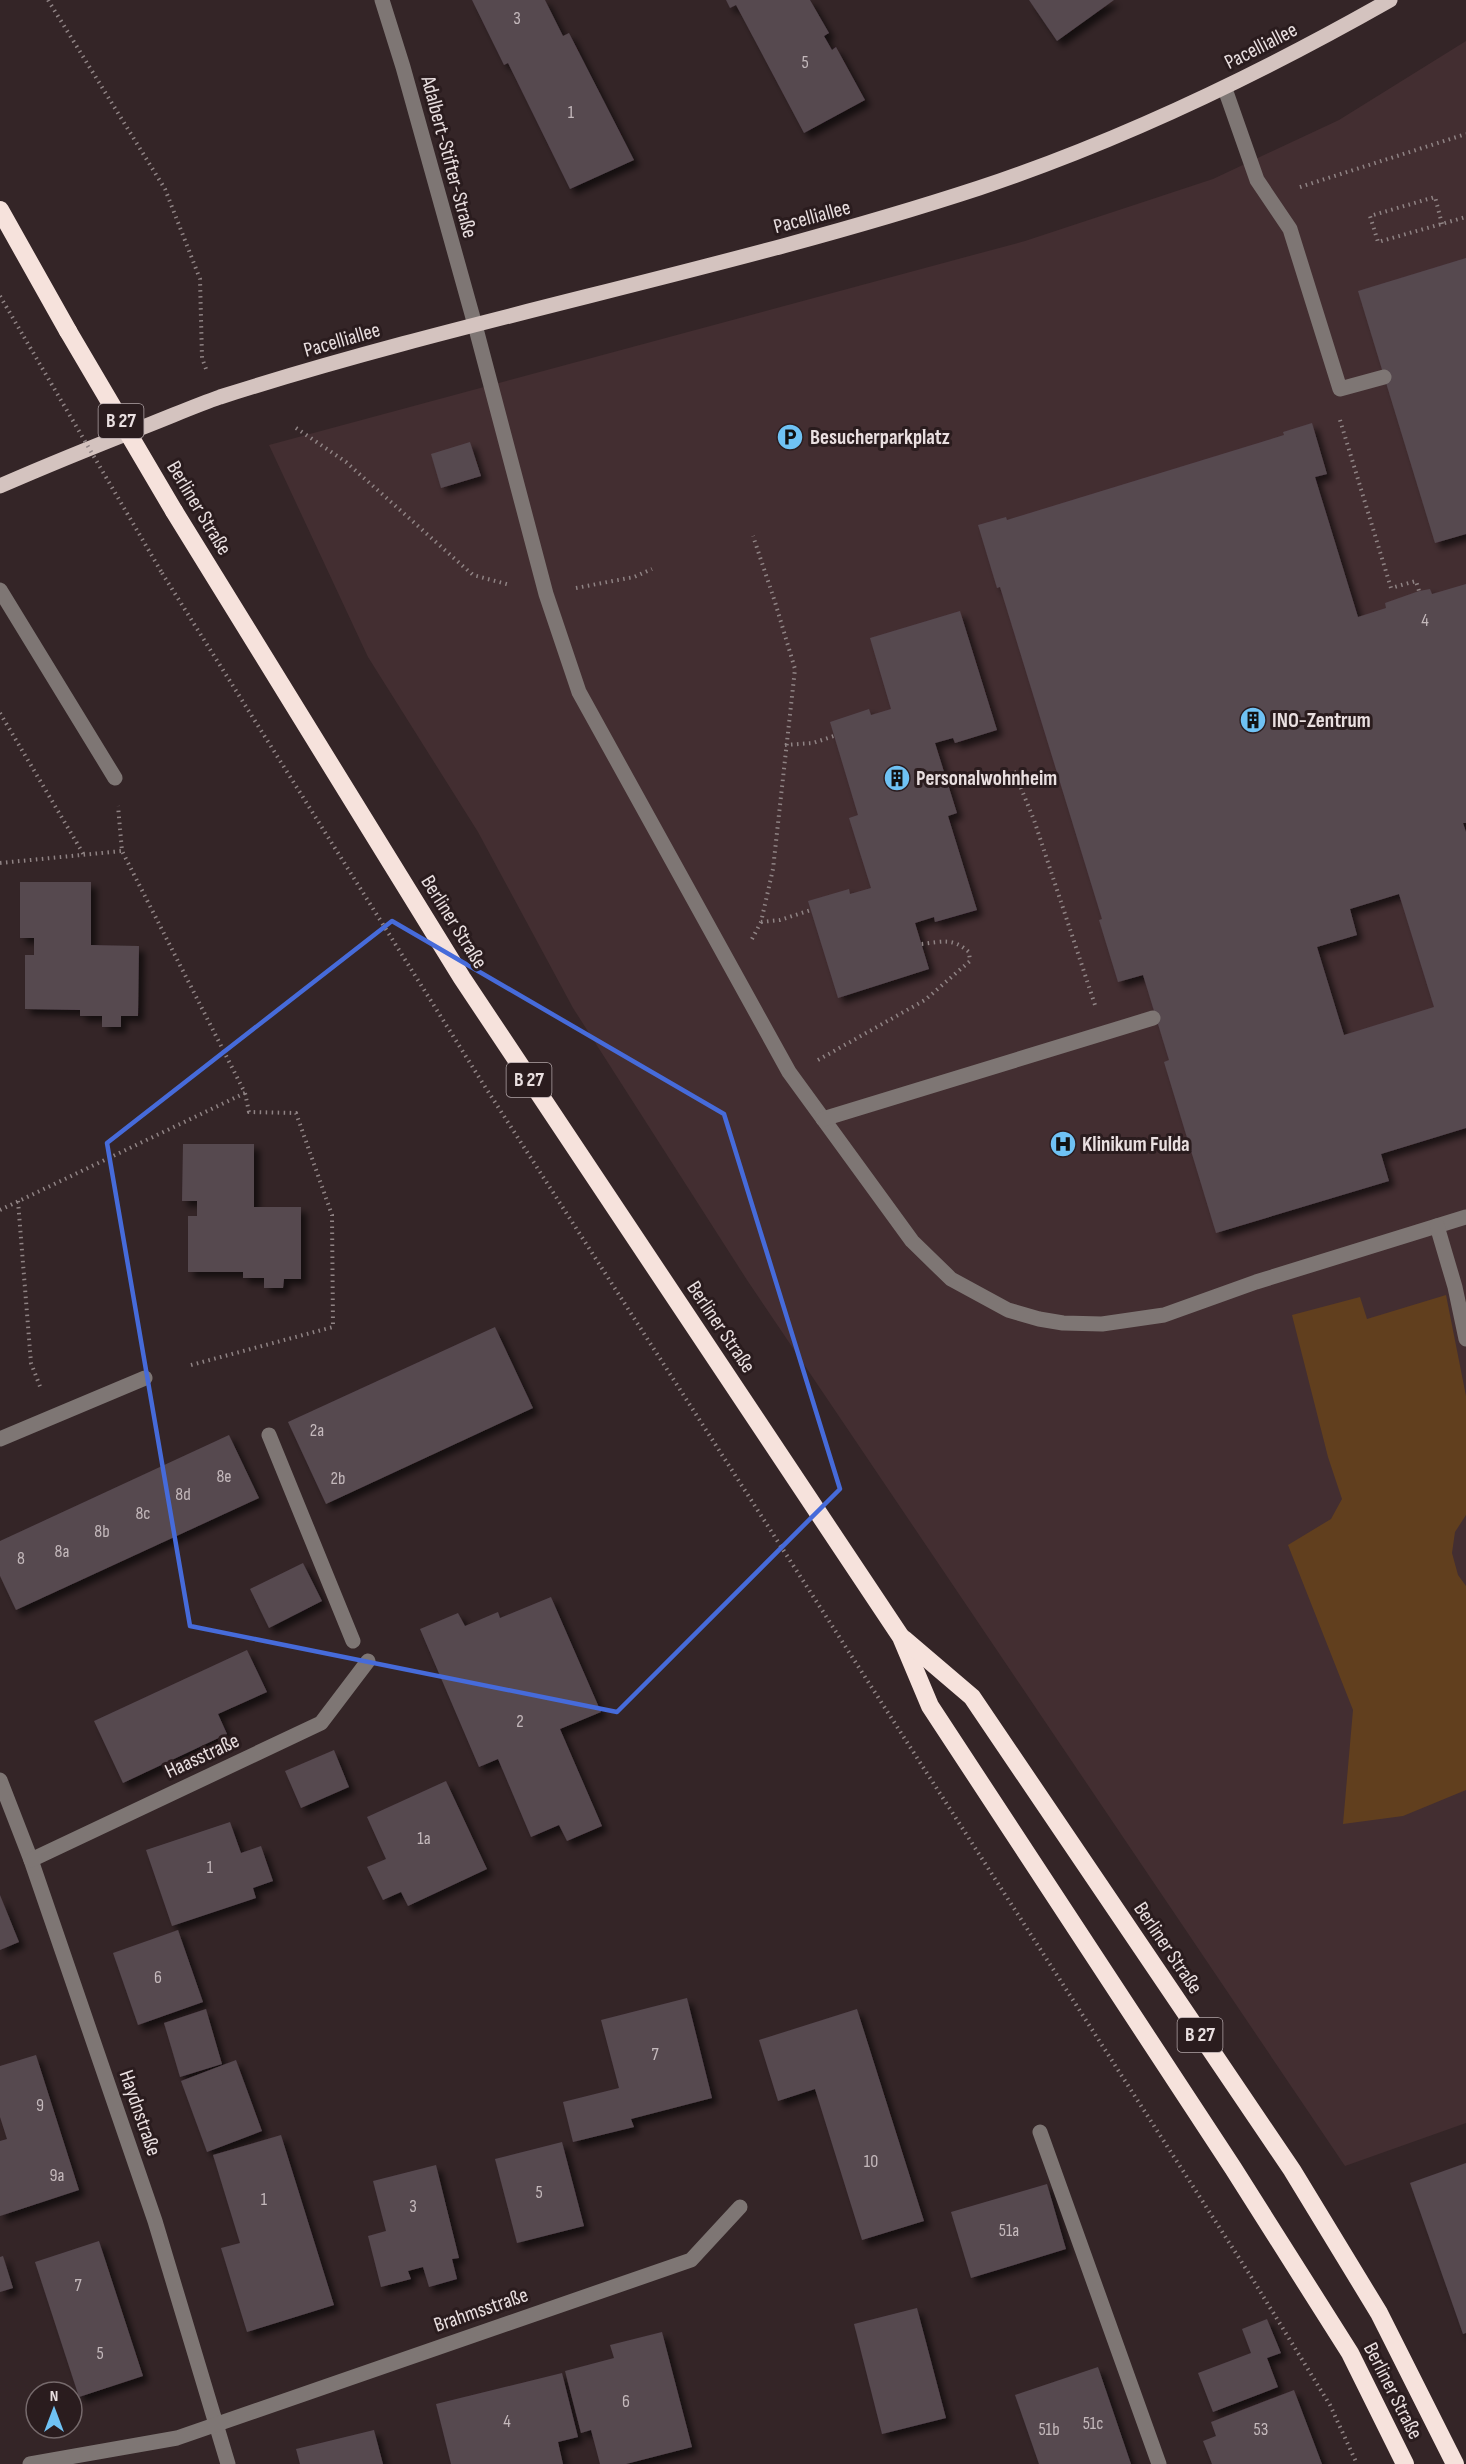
<svg xmlns="http://www.w3.org/2000/svg" width="1466" height="2464" viewBox="0 0 1466 2464" font-family="'Sofia Sans Condensed',sans-serif">
  <style>
    .built { fill: #432e31 }
    .green { fill: #613f1e }
    .building { fill: #564850; fill-rule: evenodd; filter: url(#shadow) }
    .lines { fill: none; stroke-linecap: round; stroke-linejoin: round }
    .path { stroke: #8f8384; stroke-width: 4; stroke-dasharray: 1.5 4.5; stroke-linecap: butt }
    .minor { stroke: #7e7674; stroke-width: 15 }
    .major { stroke: #d4c3bf; stroke-width: 15 }
    .highway { stroke: #f6e2dc; stroke-width: 18 }
    .path-bridge { stroke: #8f8384; stroke-width: 4; stroke-dasharray: 1.5 4.5; stroke-linecap: butt }
    .highway-bridge { stroke: #f6e2dc; stroke-width: 18 }
    .marked { fill: none; stroke: #466bda; stroke-width: 4.5; stroke-linejoin: round }
    .labels { text-anchor: middle; dominant-baseline: central; stroke-width: 6; stroke-linejoin: round; paint-order: stroke }
    .number-label { font-size: 18px; fill: #c4b9bc }
    .shield { fill: #2a1c1e; stroke: #b0a4a6; stroke-width: 1.5 }
    .shield-label { font-size: 20px; font-weight: bold; fill: #e9dfe0 }
    .street-label { font-size: 21px; fill: #e9dfe0; stroke: #2a1c1e }
    .poi-label { font-size: 21px; font-weight: bold; fill: #e9dfe0; stroke: #2a1c1e; text-anchor: start }
  </style>
  <defs>
    <filter id="shadow"><feDropShadow dx="5.5" dy="5.5" stdDeviation="3" flood-color="#0009"/></filter>
  </defs>
  <rect width="100%" height="100%" fill="#342527"/>
  <path class="built" d="M1466 41V2123L1345 2166 747 1280 573 1008 478 832 368 657 269 445 1025 241 1213 179 1339 120Z"/>
  <path class="green" d="M1446 1295 1466 1396V1515L1455 1532 1452 1553 1458 1575 1466 1586V1790L1403 1816 1343 1824 1353 1710 1288 1545 1331 1519 1342 1499 1328 1457 1292 1315 1360 1297 1367 1319Z"/>
  <g class="building">
    <path d="M472 0H545L563 36 569 33 634 160 570 189 508 63 504 65Z"/>
    <path d="M726 0H810L829 33 824 36 832 50 836 47 865 100 804 133 736 5 730 8Z"/>
    <path d="M1029 0H1114L1057 41Z"/>
    <path d="M1466 258V534L1435 543 1358 291Z"/>
    <path d="M1312 423 1327 474 1315 477 1358 617 1386 608 1385 603 1419 591 1430 589 1432 594 1466 584V823H1463L1466 832V1128L1381 1154 1389 1181 1216 1233 1164 1062 1169 1060 1143 975 1118 982 1099 920 1102 919 1000 587 997 588 978 525 1006 517 1007 520 1284 435 1283 432ZM1399 894 1434 1007 1344 1035 1317 947 1357 935 1350 909Z"/>
    <path d="M470 442 481 476 441 488 431 454Z"/>
    <path d="M960 611 997 730 955 743 953 738 935 743 957 813 948 816 977 910 935 922 934 917 915 923 929 969 838 998 808 901 849 889 850 894 871 888 849 818 858 815 830 722 869 709 871 715 891 709 870 638Z"/>
    <path d="M20 882H91V945L139 946 138 1016H121V1027H102V1016H80V1010L25 1009V955H34V938H20Z"/>
    <path d="M183 1144H254V1207H301V1279H284L283 1288H264V1278H243V1272H188V1216H197V1201H182Z"/>
    <path d="M495 1327 533 1408 326 1504 288 1422Z"/>
    <path d="M229 1435 259 1498 16 1610 0 1576V1541Z"/>
    <path d="M303 1563 322 1601 269 1628 250 1589Z"/>
    <path d="M551 1597 601 1712 560 1729 602 1826 567 1841 559 1825 531 1837 498 1759 479 1767 420 1629 458 1613 465 1626 498 1612 500 1618Z"/>
    <path d="M247 1650 267 1692 218 1714 227 1734 123 1783 94 1721Z"/>
    <path d="M334 1750 349 1787 301 1808 285 1771Z"/>
    <path d="M446 1781 487 1869 408 1906 401 1892 383 1900 367 1867 386 1859 367 1817Z"/>
    <path d="M230 1822 241 1853 261 1846 273 1881 253 1888 256 1898 172 1926 146 1850Z"/>
    <path d="M0 1895 19 1942 0 1950Z"/>
    <path d="M178 1930 203 2002 138 2025 113 1953Z"/>
    <path d="M687 1998 712 2098 631 2119 634 2127 573 2142 563 2102 619 2088 601 2020Z"/>
    <path d="M206 2009 222 2064 180 2077 164 2023Z"/>
    <path d="M857 2009 924 2221 862 2240 815 2089 778 2101 759 2040Z"/>
    <path d="M36 2055 79 2190 0 2216V2141L7 2139 0 2117V2066Z"/>
    <path d="M236 2060 262 2131 207 2152 181 2081Z"/>
    <path d="M281 2135 334 2305 247 2332 221 2248 240 2243 213 2155Z"/>
    <path d="M562 2142 584 2226 517 2243 495 2159Z"/>
    <path d="M1466 2163V2333L1463 2334 1410 2183Z"/>
    <path d="M436 2165 459 2258 452 2259 457 2279 429 2287 423 2267 408 2271 411 2279 381 2287 368 2236 386 2231 373 2181Z"/>
    <path d="M1047 2184 1066 2249 971 2278 951 2212Z"/>
    <path d="M99 2241 143 2376 79 2397 35 2262Z"/>
    <path d="M3 2256 13 2288 0 2292V2257Z"/>
    <path d="M917 2308 946 2418 882 2434 854 2324Z"/>
    <path d="M1267 2319 1281 2353 1267 2358 1278 2387 1213 2412 1198 2373 1251 2353 1242 2329Z"/>
    <path d="M662 2332 692 2447 626 2464H600L591 2430 581 2433 565 2371 614 2358 610 2345Z"/>
    <path d="M1098 2367 1131 2464H1039L1015 2395Z"/>
    <path d="M562 2373 578 2437 558 2442 563 2464H451L436 2404Z"/>
    <path d="M1294 2390 1322 2464H1212L1203 2441 1216 2436 1211 2422Z"/>
    <path d="M374 2430 383 2464H300L296 2449Z"/>
  </g>
  <g class="lines">
    <g class="path">
      <path d="M48 0 165 189 200 279 202 358 206 369"/>
      <path d="M1300 187 1466 134"/>
      <path d="M1442 224 1435 197 1370 216 1378 242 1466 217"/>
      <path d="M0 296 24 337"/>
      <path d="M1340 420 1391 588 1416 581 1419 591"/>
      <path d="M296 428 346 462 473 575 510 585"/>
      <path d="M162 573 482 1082 1250 2275 1330 2405 1357 2464"/>
      <path d="M576 588 634 577 652 569"/>
      <path d="M0 713 84 855"/>
      <path d="M785 745 813 743 834 736"/>
      <path d="M1014 771 1034 820 1095 1005"/>
      <path d="M0 863 122 851"/>
      <path d="M761 922 780 920 811 910"/>
      <path d="M752 939 761 922 773 869 795 669 775 602 753 536"/>
      <path d="M818 1060 925 1000 970 961 969 952C952 937 942 942 921 944"/>
      <path d="M18 1201 31 1363 41 1389"/>
      <path d="M0 1210 245 1093 122 851 118 806"/>
      <path d="M191 1365 333 1327 332 1215 296 1113 249 1112 245 1093"/>
    </g>
    <g class="minor">
      <path d="M382 0 403 67 475 325 546 594 579 692 789 1072 912 1241 951 1279 1008 1310 1039 1319 1063 1323 1102 1324 1164 1315 1256 1282 1466 1217"/>
      <path d="M1225 89 1257 180 1290 229 1340 389 1384 377"/>
      <path d="M0 590 115 778"/>
      <path d="M823 1119 1153 1018"/>
      <path d="M1437 1226 1455 1287 1466 1339"/>
      <path d="M269 1435 353 1641"/>
      <path d="M0 1439 145 1378"/>
      <path d="M0 1780 31 1860 155 2221 228 2464"/>
      <path d="M31 1860 321 1723 368 1661"/>
      <path d="M1040 2132 1159 2464"/>
      <path d="M30 2464 177 2438 691 2260 740 2207"/>
    </g>
    <path class="major" d="M0 486C50 464 100 444 151 424 174 415 197 405 220 397 470 317 729 270 979 188 1123 140 1258 75 1390 0"/>
    <g class="highway">
      <path d="M0 210 68 331"/>
      <path d="M174 511 462 978 901 1637 930 1706 1233 2168 1350 2353 1405 2464"/>
      <path d="M904 1639 972 1697 1292 2170 1379 2313 1455 2464"/>
    </g>
    <path class="path-bridge" d="M24 337 162 573"/>
    <path class="highway-bridge" d="M68 331 174 511"/>
  </g>
  <path class="marked" d="M392 921 724 1114 840 1489 617 1712 190 1626 107 1143Z"/>
  <defs>
    <symbol id="parking-disc" viewBox="-11 -11 22 22"><circle r="9.5" fill="#6fc2f4" stroke="#2a1c1e"/><path d="M-3.5-5.5H1a3.5 3.5 0 0 1 0 7H-1V5.5H-3.5ZM-1-3.4V-.6H.8a1.4 1.4 0 0 0 0-2.8Z" fill="#111"/></symbol>
    <symbol id="building-disc" viewBox="-11 -11 22 22"><circle r="9.5" fill="#6fc2f4" stroke="#2a1c1e"/><path d="M-4-6H4V6H1V3H-1V6H-4ZM-2.5-4.3h1.7v1.8h-1.7ZM.8-4.3h1.7v1.8H.8ZM-2.5-1h1.7V.8h-1.7ZM.8-1h1.7V.8H.8Z" fill="#111"/></symbol>
    <symbol id="hospital-disc" viewBox="-11 -11 22 22"><circle r="9.5" fill="#6fc2f4" stroke="#2a1c1e"/><path d="M-5-5h3v3.5h4V-5h3V5h-3V1.5h-4V5h-3Z" fill="#111"/></symbol>
  </defs>
  <g fill-rule="evenodd">
    <use href="#parking-disc" x="775" y="422" width="30" height="30"/>
    <use href="#building-disc" x="1238" y="705" width="30" height="30"/>
    <use href="#building-disc" x="882" y="763" width="30" height="30"/>
    <use href="#hospital-disc" x="1048" y="1129" width="30" height="30"/>
  </g>
  <g class="labels">
    <g class="number-label">
      <text x="517" y="18">3</text>
      <text x="805" y="62">5</text>
      <text x="571" y="112">1</text>
      <text x="1425" y="620">4</text>
      <text x="317" y="1430">2a</text>
      <text x="224" y="1476">8e</text>
      <text x="338" y="1478">2b</text>
      <text x="183" y="1494">8d</text>
      <text x="143" y="1513">8c</text>
      <text x="102" y="1531">8b</text>
      <text x="62" y="1551">8a</text>
      <text x="21" y="1558">8</text>
      <text x="520" y="1721">2</text>
      <text x="424" y="1838">1a</text>
      <text x="210" y="1867">1</text>
      <text x="158" y="1977">6</text>
      <text x="655" y="2054">7</text>
      <text x="40" y="2105">9</text>
      <text x="871" y="2161">10</text>
      <text x="57" y="2175">9a</text>
      <text x="539" y="2192">5</text>
      <text x="264" y="2199">1</text>
      <text x="413" y="2206">3</text>
      <text x="1009" y="2230">51a</text>
      <text x="78" y="2285">7</text>
      <text x="100" y="2353">5</text>
      <text x="626" y="2401">6</text>
      <text x="507" y="2421">4</text>
      <text x="1093" y="2423">51c</text>
      <text x="1049" y="2429">51b</text>
      <text x="1261" y="2429">53</text>
    </g>
    <g class="shield">
      <rect x="98.5" y="404" width="45" height="34" rx="4.5"/>
      <rect x="506.5" y="1063" width="45" height="34" rx="4.5"/>
      <rect x="1177.5" y="2018" width="45" height="34" rx="4.5"/>
    </g>
    <g class="shield-label">
      <text x="121" y="421">B 27</text>
      <text x="529" y="1080">B 27</text>
      <text x="1200" y="2035">B 27</text>
    </g>
    <g class="street-label">
      <text transform="translate(1261 46) rotate(-27)">Pacelliallee</text>
      <text transform="translate(449 157) rotate(75)">Adalbert-Stifter-Straße</text>
      <text transform="translate(812 217) rotate(-15)">Pacelliallee</text>
      <text transform="translate(342 340) rotate(-16)">Pacelliallee</text>
      <text transform="translate(199 508) rotate(59)">Berliner Straße</text>
      <text transform="translate(454 922) rotate(58)">Berliner Straße</text>
      <text transform="translate(721 1327) rotate(56)">Berliner Straße</text>
      <text transform="translate(202 1756) rotate(-25)">Haasstraße</text>
      <text transform="translate(1168 1948) rotate(56)">Berliner Straße</text>
      <text transform="translate(140 2113) rotate(71)">Haydnstraße</text>
      <text transform="translate(481 2310) rotate(-19)">Brahmsstraße</text>
      <text transform="translate(1393 2391) rotate(63)">Berliner Straße</text>
    </g>
    <g class="poi-label">
      <text x="810" y="437">Besucherparkplatz</text>
      <text x="1272" y="720">INO-Zentrum</text>
      <text x="916" y="778">Personalwohnheim</text>
      <text x="1082" y="1144">Klinikum Fulda</text>
    </g>
  </g>
  <g transform="translate(54 2410)"><circle r="28" fill="#2a1c1e" stroke="#766a6c" stroke-width="1.5"/>
  <path d="M0-4.5L10 22L0 15L-10 22Z" fill="#6fc2f4"/>
  <text y="-9" font-size="16" font-weight="bold" text-anchor="middle" fill="#e9dfe0">N</text>
  </g>
</svg>
